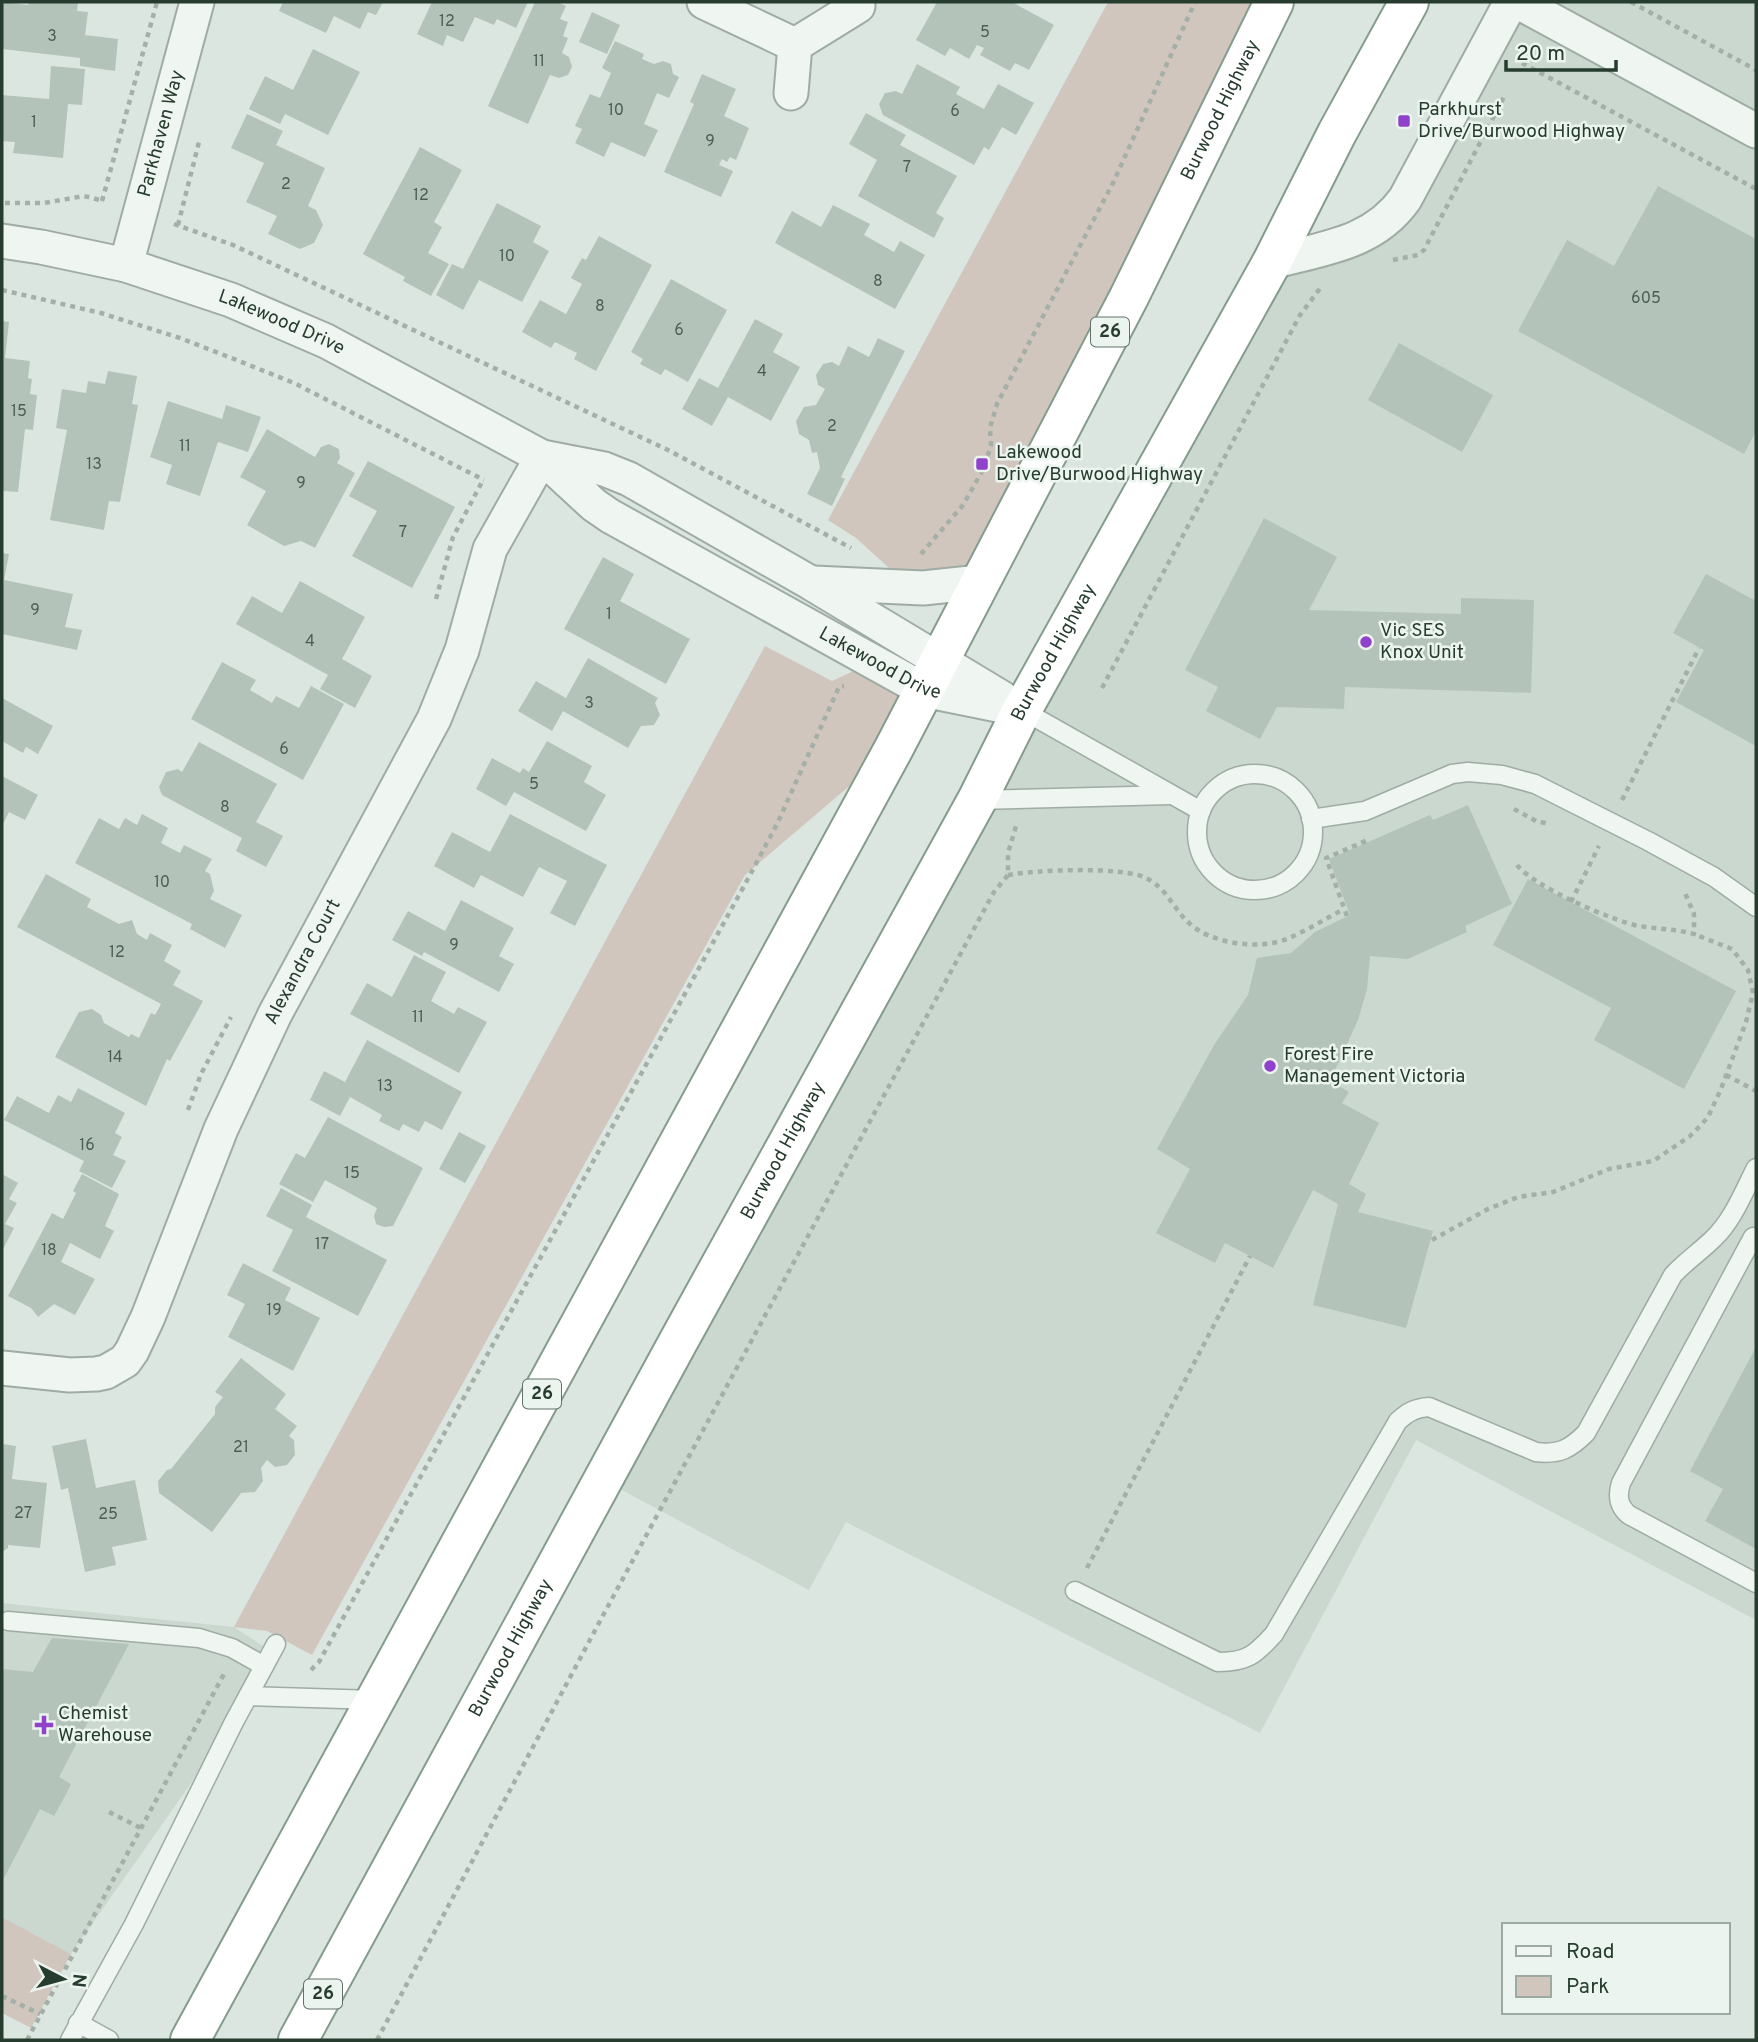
<svg xmlns="http://www.w3.org/2000/svg" width="1758" height="2042" viewBox="0 0 1758 2042" font-family="Overpass,sans-serif">
  <style>
    .built { fill: #cad8cf }
    .green { fill: #d0c6be }
    .building { fill: #b4c3b9 }
    .lines { fill: none; stroke-linecap: round; stroke-linejoin: round }
    .lane-casing { stroke: #9eaca3; stroke-width: 21 }
    .street-casing { stroke: #9eaca3; stroke-width: 37 }
    .highway-casing { stroke: #849c8c; stroke-width: 42 }
    .path { stroke: #a3afa7; stroke-width: 4.5; stroke-dasharray: 5 5; stroke-linecap: butt }
    .lane { stroke: #eff5f1; stroke-width: 18 }
    .street { stroke: #eff5f1; stroke-width: 33 }
    .highway { stroke: #fff; stroke-width: 38 }
    .poi-dot { fill: #9042ca; stroke: #ebf4ee; stroke-width: 2.5 }
    .labels { text-anchor: middle; dominant-baseline: central; stroke-width: 5; stroke-linejoin: round; paint-order: stroke }
    .number-label { font-size: 16px; fill: #4a5e51 }
    .shield { fill: #ebf4ee; stroke: #617368; stroke-width: 2 }
    .shield-label { font-size: 18px; font-weight: bold; fill: #263c2e }
    .street-label { font-size: 19px; fill: #263c2e; stroke: #ebf4ee }
    .poi-label { font-size: 19px; fill: #263c2e; stroke: #ebf4ee; text-anchor: start }
  </style>
  <rect width="100%" height="100%" fill="#dce6e0"/>
  <g class="built">
    <path d="M1511 2H1756V1620L1416 1440 1260 1733 846 1522 809 1590 603 1480 1272 262 1365 236Z"/>
    <path d="M2 1603 234 1627 263 1646 257 1655 264 1666 234 1722 71 1954 2 1917Z"/>
  </g>
  <g class="green">
    <path d="M1108 2H1274L980 582 910 587 856 538 828 520Z"/>
    <path d="M765 646 832 681 873 662 924 690 894 748 745 875 312 1655 267 1631 234 1627Z"/>
    <path d="M2 1917 71 1954 31 2028 2 2013Z"/>
  </g>
  <g class="building">
    <path d="M2 2 28 5 29 2H78L77 11 88 12 85 35 118 39 115 71 80 66V58L2 49Z"/>
    <path d="M283 2H383L376 15 368 12 360 29 334 16 326 33 279 11Z"/>
    <path d="M432 2H528L516 28 497 19 494 25 475 17 463 42 447 35 443 46 417 34Z"/>
    <path d="M535 2H557L566 6 560 19 568 22 563 36 568 38 562 53 569 57 572 67 568 75 559 78 550 75 528 124 488 106Z"/>
    <path d="M937 2H1012L1054 25 1029 70 1015 63 1010 71 980 55 984 48 977 45 969 59 950 48 945 56 916 40Z"/>
    <path d="M592 12 620 25 607 54 579 42Z"/>
    <path d="M615 41 644 54 642 59 654 64 663 61 671 64 673 74 679 77 669 98 657 93 644 124 658 130 645 157 611 142 604 157 575 143 582 129 575 126 590 94 600 98 611 73 602 68Z"/>
    <path d="M313 49 360 72 328 135 285 114 280 124 249 109 265 76 293 90Z"/>
    <path d="M917 64 960 87 956 94 984 109 998 84 1034 103 1016 135 1002 127 989 150 984 147 974 165 883 115 879 104 885 93 896 91 902 94Z"/>
    <path d="M51 66 85 69 82 105 68 104 63 158 13 153 15 142 2 141V95L49 99Z"/>
    <path d="M702 74 736 89 724 116 749 128 736 160 730 157 727 162 722 159 719 165 733 171 721 197 664 172 694 104 690 102Z"/>
    <path d="M866 113 906 135 900 145 957 176 936 213 944 218 934 238 858 196 877 160 849 144Z"/>
    <path d="M247 114 283 131 276 145 325 168 308 206 316 210 323 225 314 243 300 249 268 234 277 216 246 202 264 163 231 148Z"/>
    <path d="M420 147 462 170 434 222 442 227 428 253 449 264 431 296 403 281 405 277 363 254Z"/>
    <path d="M1658 186 1756 239V431L1744 454 1518 331 1567 240 1614 266Z"/>
    <path d="M497 203 541 226 533 242 549 251 522 302 479 280 463 310 436 295 452 264 463 269Z"/>
    <path d="M833 205 870 224 864 235 894 252 900 241 925 255 895 309 775 243 792 211 821 227Z"/>
    <path d="M599 236 652 265 596 371 574 359 577 353 555 342 551 348 522 332 540 300 566 314 582 284 571 278 582 258 586 260Z"/>
    <path d="M671 279 727 310 688 382 665 369 661 375 640 364 643 359 631 352Z"/>
    <path d="M755 319 783 334 773 352 800 367 771 421 728 397 712 426 682 409 699 378 718 388Z"/>
    <path d="M2 321 9 322 5 358 30 361 28 378 32 379 30 394 37 395 33 430 25 429 18 492 2 491Z"/>
    <path d="M878 338 905 351 841 477 845 479 832 506 807 494 820 468 817 452 812 453 809 440 799 434 796 421 804 407 816 405 825 389 818 385 816 375 823 364 832 362 839 366 848 346 869 357Z"/>
    <path d="M1399 343 1493 395 1462 452 1368 400Z"/>
    <path d="M108 371 137 376 132 404 138 405 120 502 109 501 104 530 50 520 67 430 56 428 62 389 86 393 88 381 105 384Z"/>
    <path d="M168 401 222 419 226 405 261 417 248 452 218 442 200 496 166 484 172 465 150 457Z"/>
    <path d="M267 429 315 457 321 447 329 444 339 449 340 458 337 463 355 473 315 548 301 541 284 546 247 525 266 491 240 477Z"/>
    <path d="M368 461 455 507 412 588 352 556 377 511 349 496Z"/>
    <path d="M1264 518 1337 557 1309 610 1461 614V598L1534 600 1531 693 1345 687 1344 709 1277 707 1260 739 1206 711 1218 687 1185 670Z"/>
    <path d="M2 553 9 554 4 580 73 594 65 627 82 630 77 650 2 634Z"/>
    <path d="M603 557 634 574 620 601 690 639 666 684 564 629Z"/>
    <path d="M1706 574 1756 601V746L1676 702 1704 650 1673 633Z"/>
    <path d="M300 581 365 617 342 659 372 676 355 708 320 689 328 675 236 624 252 596 282 613Z"/>
    <path d="M588 658 658 698 655 703 660 715 654 725 641 726 628 748 563 711 552 731 518 711 536 681 566 698Z"/>
    <path d="M222 662 256 680 250 690 272 703 276 696 299 708 311 686 344 704 303 780 191 719Z"/>
    <path d="M2 698 53 726 38 754 26 747 23 753 2 741Z"/>
    <path d="M547 741 592 766 584 782 606 795 586 831 514 792 506 806 476 789 492 758 520 773 523 768 529 772Z"/>
    <path d="M199 742 277 784 256 822 283 836 266 867 236 851 242 838 162 795 159 787 166 772 178 769 182 772Z"/>
    <path d="M2 776 38 795 25 820 9 812 2 826Z"/>
    <path d="M1468 805 1512 904 1465 926 1467 932 1408 959 1370 956 1367 989 1358 1020 1330 1081 1349 1092 1342 1103 1379 1123 1349 1184 1366 1194 1358 1212 1433 1231 1406 1328 1313 1305 1338 1204 1313 1190 1273 1268 1225 1243 1215 1263 1156 1233 1190 1169 1157 1149 1214 1045 1248 995 1257 958 1291 953 1315 932 1350 915 1329 859 1430 815 1433 820Z"/>
    <path d="M142 814 168 828 161 843 180 853 184 845 212 859 205 871 210 874 214 891 210 899 242 915 225 948 190 929 192 924 75 863 99 818 119 829 125 818 137 825Z"/>
    <path d="M510 814 607 865 575 926 550 913 567 881 539 867 523 897 481 875 474 888 434 866 452 832 490 852Z"/>
    <path d="M46 874 91 899 87 907 119 924 132 920 137 934 147 940 150 933 172 945 164 961 181 971 173 985 203 1001 170 1061 167 1059 146 1106 55 1057 79 1012 92 1009 101 1015 104 1023 129 1037 131 1034 139 1038 151 1013 155 1015 161 1004 17 927Z"/>
    <path d="M1528 879 1736 991 1684 1089 1594 1040 1611 1008 1493 945Z"/>
    <path d="M461 900 514 928 499 956 514 964 499 992 424 952 422 956 392 940 408 911 445 931Z"/>
    <path d="M414 955 446 972 431 1001 454 1014 458 1007 487 1022 459 1073 350 1014 367 983 392 997Z"/>
    <path d="M367 1040 462 1092 442 1130 425 1121 419 1132 403 1124 399 1131 379 1121 382 1115 350 1097 340 1116 310 1100 324 1071 345 1082Z"/>
    <path d="M78 1088 125 1113 115 1133 122 1137 113 1155 126 1161 112 1188 79 1171 84 1161 4 1120 17 1096 49 1113 58 1095 71 1102Z"/>
    <path d="M328 1117 423 1168 393 1226 384 1227 376 1224 374 1216 377 1208 325 1180 313 1202 279 1184 296 1153 305 1158Z"/>
    <path d="M459 1132 486 1146 465 1183 439 1169Z"/>
    <path d="M2 1174 18 1183 9 1199 17 1203 5 1224 14 1228 2 1251Z"/>
    <path d="M82 1174 119 1194 105 1226 114 1231 100 1259 70 1243 61 1262 95 1279 75 1315 54 1304 38 1317 31 1308 8 1296 52 1213 63 1219 76 1193 73 1191Z"/>
    <path d="M281 1188 312 1205 306 1217 387 1260 358 1316 272 1271 293 1230 266 1216Z"/>
    <path d="M243 1263 291 1288 285 1300 320 1318 293 1371 228 1337 245 1304 227 1295Z"/>
    <path d="M1756 1347V1549L1705 1521 1723 1489 1690 1471Z"/>
    <path d="M241 1358 286 1394 275 1409 297 1426 289 1436 294 1440 295 1455 287 1465 275 1467 267 1460 261 1468 263 1481 255 1492 241 1493 212 1532 159 1493 158 1481 167 1470 171 1469 215 1414V1407L223 1397 215 1392Z"/>
    <path d="M86 1439 96 1488 135 1480 147 1540 112 1547 116 1565 85 1572 68 1488 61 1490 52 1446Z"/>
    <path d="M2 1444 16 1446 12 1479 47 1483 40 1548 8 1545V1548L2 1552Z"/>
    <path d="M52 1638 129 1644 59 1777 71 1784 64 1798 54 1816 40 1809 2 1882V1669L33 1672Z"/>
  </g>
  <g class="lines">
    <defs>
      <g id="lane">
        <path d="M1022 710 1201 811"/>
        <circle cx="1255" cy="832" r="58"/>
        <path d="M977 800 1171 795"/>
        <path d="M1311 819 1365 811 1452 774 1468 772 1502 775 1535 784 1648 841 1714 877 1756 907"/>
        <path d="M1753 1237 1621 1483C1617 1496 1618 1506 1629 1515L1756 1583"/>
        <path d="M1075 1591 1218 1662C1247 1662 1255 1655 1274 1634L1398 1421C1408 1412 1415 1408 1429 1407L1536 1452C1559 1455 1570 1449 1586 1433L1673 1275C1686 1261 1701 1251 1714 1238 1733 1220 1744 1191 1756 1168"/>
        <path d="M8 1621 199 1638 232 1648 264 1666"/>
        <path d="M248 1696 376 1700"/>
        <path d="M78 2023 109 2040"/>
        <path d="M70 2040 134 1924 234 1722 276 1644"/>
      </g>
      <g id="street">
        <path d="M704 2 795 45"/>
        <path d="M1518 2 1756 131"/>
        <path d="M791 93 795 45 858 6"/>
        <path id="s1" d="M2 241 41 247 126 265 231 300 326 341 542 457 594 505 610 516 924 690 1022 710"/>
        <path d="M1272 262C1323 248 1373 244 1405 199L1511 2"/>
        <path id="s2" d="M126 265 197 2"/>
        <path d="M542 457 604 469 629 479 811 583 1002 698"/>
        <path d="M814 583 923 588 980 582"/>
        <path id="s3" d="M2 1368 70 1375 96 1374 106 1372 125 1361 132 1351 148 1317 221 1129 275 1014 434 719 462 650 490 549 542 457"/>
      </g>
      <g id="highway">
        <path id="s4" d="M190 2040 894 748 1129 297 1274 2"/>
        <path id="s5" d="M298 2040 678 1342 977 800 1022 710 1272 262 1337 133 1409 2"/>
      </g>
    </defs>
    <use href="#lane" class="lane-casing"/>
    <use href="#street" class="street-casing"/>
    <use href="#highway" class="highway-casing"/>
    <g class="path">
      <path d="M1631 2 1756 70"/>
      <path d="M1522 63 1756 189"/>
      <path d="M102 201 157 2"/>
      <path d="M5 203H44L84 196 104 201"/>
      <path d="M174 224 233 245 668 450 851 548"/>
      <path d="M178 225 200 138"/>
      <path d="M1393 260 1418 255 1424 250 1505 95"/>
      <path d="M2 290 101 313 180 338 234 359 294 383 484 480"/>
      <path d="M921 554 963 505 984 468 991 445 990 428 997 404 1113 183 1195 2"/>
      <path d="M436 599 453 537 483 480"/>
      <path d="M1102 688 1300 315 1321 287"/>
      <path d="M1622 800 1699 648"/>
      <path d="M1514 809 1536 821 1550 824"/>
      <path d="M1517 865C1533 886 1612 921 1639 926 1658 929 1676 929 1694 934V914L1685 893"/>
      <path d="M1008 875C1035 870 1123 866 1146 878 1167 888 1173 909 1190 924 1213 944 1258 950 1287 939 1306 931 1325 919 1344 909"/>
      <path d="M1571 902 1599 846"/>
      <path d="M1347 916 1326 858 1368 840"/>
      <path d="M1726 1075 1756 1091"/>
      <path d="M188 1110 201 1074 231 1017"/>
      <path d="M1432 1240 1488 1209 1518 1197 1553 1192 1609 1169 1653 1161 1689 1137 1701 1125 1708 1117 1721 1089 1746 1022 1753 993 1748 970 1732 949 1694 934"/>
      <path d="M1087 1568 1250 1256"/>
      <path d="M311 1670 319 1662 750 875 777 824 839 687 844 686"/>
      <path d="M109 1812 141 1828"/>
      <path d="M2 1996 40 2014"/>
      <path d="M27 2040 224 1674"/>
      <path d="M377 2040 600 1621 982 914 994 892 1008 875V853L1016 826"/>
    </g>
    <use href="#lane" class="lane"/>
    <use href="#street" class="street"/>
    <use href="#highway" class="highway"/>
  </g>
  <g class="poi-dot">
    <rect x="1397" y="114" width="14" height="14" rx="3.5"/>
    <rect x="975" y="457" width="14" height="14" rx="3.5"/>
    <circle cx="1366" cy="642" r="7"/>
    <circle cx="1270" cy="1066" r="7"/>
    <path d="M40.5 1714.5h7v7h7v7h-7v7h-7v-7h-7v-7h7z"/>
  </g>
  <g class="labels">
    <g class="number-label">
      <text x="447" y="22">12</text>
      <text x="985" y="33">5</text>
      <text x="52" y="37">3</text>
      <text x="539" y="62">11</text>
      <text x="616" y="111">10</text>
      <text x="955" y="112">6</text>
      <text x="34" y="123">1</text>
      <text x="710" y="142">9</text>
      <text x="907" y="168">7</text>
      <text x="286" y="185">2</text>
      <text x="421" y="196">12</text>
      <text x="507" y="257">10</text>
      <text x="878" y="282">8</text>
      <text x="1646" y="299">605</text>
      <text x="600" y="307">8</text>
      <text x="679" y="331">6</text>
      <text x="762" y="372">4</text>
      <text x="19" y="412">15</text>
      <text x="832" y="427">2</text>
      <text x="185" y="447">11</text>
      <text x="94" y="465">13</text>
      <text x="301" y="484">9</text>
      <text x="403" y="533">7</text>
      <text x="35" y="611">9</text>
      <text x="609" y="615">1</text>
      <text x="310" y="642">4</text>
      <text x="589" y="704">3</text>
      <text x="284" y="750">6</text>
      <text x="534" y="785">5</text>
      <text x="225" y="808">8</text>
      <text x="162" y="883">10</text>
      <text x="454" y="946">9</text>
      <text x="117" y="953">12</text>
      <text x="418" y="1018">11</text>
      <text x="115" y="1058">14</text>
      <text x="385" y="1087">13</text>
      <text x="87" y="1146">16</text>
      <text x="352" y="1174">15</text>
      <text x="322" y="1245">17</text>
      <text x="49" y="1251">18</text>
      <text x="274" y="1311">19</text>
      <text x="241" y="1448">21</text>
      <text x="23" y="1514">27</text>
      <text x="108" y="1515">25</text>
    </g>
    <g class="shield">
      <rect x="1091" y="317.5" width="38" height="29" rx="5"/>
      <rect x="523" y="1379.5" width="38" height="29" rx="5"/>
      <rect x="304" y="1979.5" width="38" height="29" rx="5"/>
    </g>
    <g class="shield-label">
      <text x="1110" y="332">26</text>
      <text x="542" y="1394">26</text>
      <text x="323" y="1994">26</text>
    </g>
    <g class="street-label">
      <text stroke="none"><textPath href="#s4" startOffset="2188">Burwood Highway</textPath></text>
      <text stroke="none"><textPath href="#s2" startOffset="136">Parkhaven Way</textPath></text>
      <text stroke="none"><textPath href="#s1" startOffset="292">Lakewood Drive</textPath></text>
      <text stroke="none"><textPath href="#s5" startOffset="1580">Burwood Highway</textPath></text>
      <text stroke="none"><textPath href="#s1" startOffset="984">Lakewood Drive</textPath></text>
      <text stroke="none"><textPath href="#s3" startOffset="564">Alexandra Court</textPath></text>
      <text stroke="none"><textPath href="#s5" startOffset="1013">Burwood Highway</textPath></text>
      <text stroke="none"><textPath href="#s5" startOffset="446">Burwood Highway</textPath></text>
    </g>
    <g class="poi-label">
      <text x="1418" y="110">Parkhurst<tspan x="1418" dy="22">Drive/Burwood Highway</tspan></text>
      <text x="996" y="453">Lakewood<tspan x="996" dy="22">Drive/Burwood Highway</tspan></text>
      <text x="1380" y="631">Vic SES<tspan x="1380" dy="22">Knox Unit</tspan></text>
      <text x="1284" y="1055">Forest Fire<tspan x="1284" dy="22">Management Victoria</tspan></text>
      <text x="58" y="1714">Chemist<tspan x="58" dy="22">Warehouse</tspan></text>
    </g>
  </g>
  <rect width="1758" height="2042" fill="none" stroke="#263c2e" stroke-width="7"/>
  <rect x="1502" y="1923" width="228" height="91" fill="#ebf4ee" stroke="#9caaa1" stroke-width="2"/>
  <rect x="1516" y="1946" width="35" height="10" fill="#eff5f1" stroke="#9caaa1" stroke-width="2"/>
  <text x="1566" y="1958" font-size="21" fill="#263c2e">Road</text>
  <rect x="1516" y="1976" width="35" height="21" fill="#d0c6be" stroke="#9caaa1" stroke-width="2"/>
  <text x="1566" y="1993" font-size="21" fill="#263c2e">Park</text>
  <g transform="translate(63 1979) rotate(96)" stroke="#ebf4ee" stroke-width="5" paint-order="stroke">
  <path d="M0-5L12 26L0 18L-12 26Z" fill="#263c2e"/>
  <text y="-10" font-size="19" font-weight="bold" text-anchor="middle" fill="#263c2e">N</text>
  </g>
  <path d="M1506 60v10h110v-10" fill="none" stroke="#263c2e" stroke-width="3.5"/>
  <text x="1516" y="60" font-size="21" fill="#263c2e" stroke="#ebf4ee" stroke-width="5" paint-order="stroke">20 m</text>
</svg>
